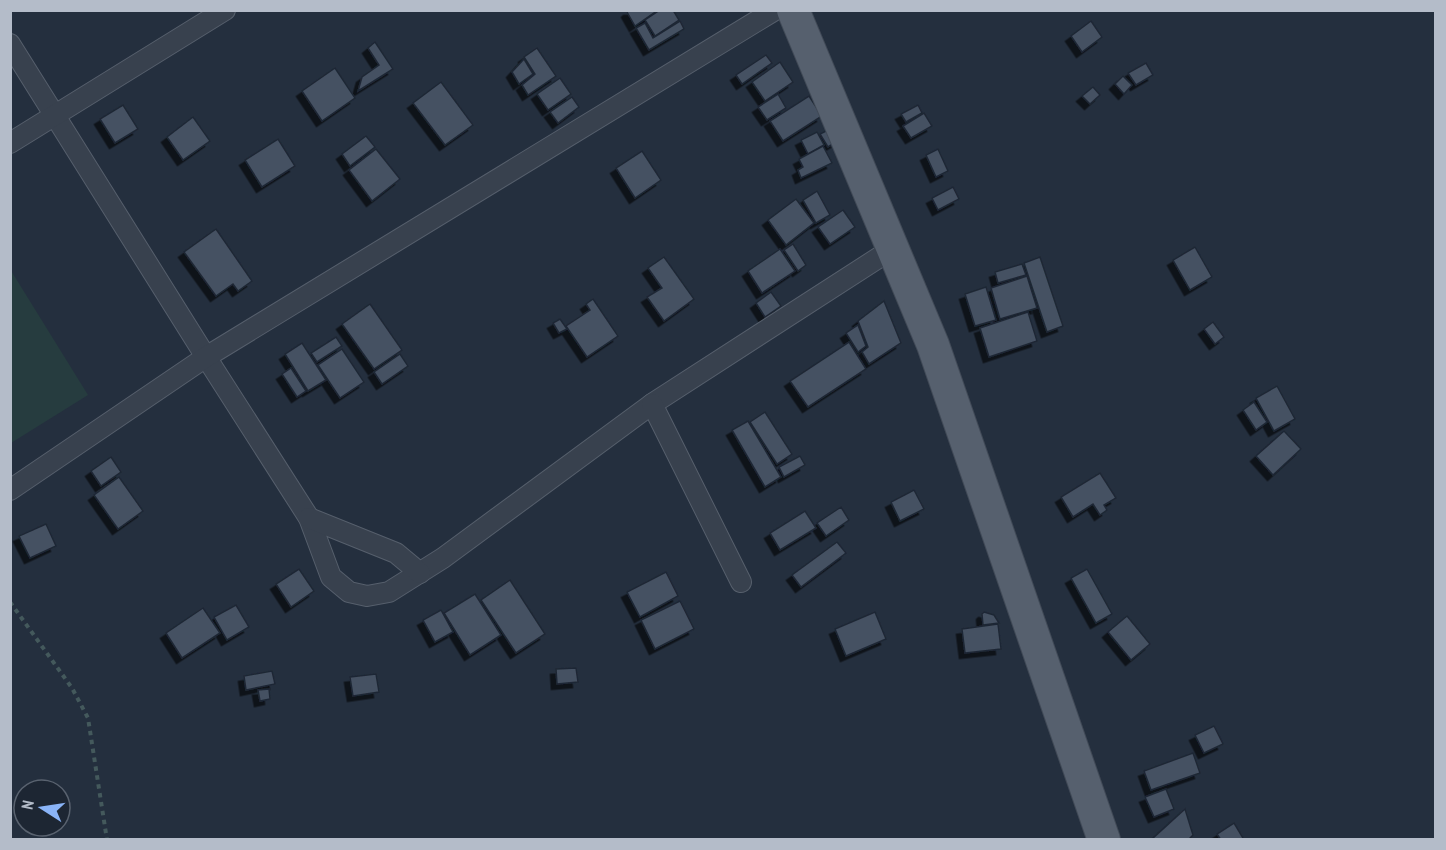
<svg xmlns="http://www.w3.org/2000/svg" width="1446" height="850" viewBox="0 0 1446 850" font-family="'PT Sans Narrow',sans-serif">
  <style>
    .green { fill: #263c3f }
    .building { fill: #455162; stroke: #1f2835; stroke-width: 1.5; filter: url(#shadow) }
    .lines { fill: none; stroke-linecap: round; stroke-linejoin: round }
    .street-casing { stroke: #565f6c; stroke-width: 22 }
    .primary-casing { stroke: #414a57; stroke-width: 34 }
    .path { stroke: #44595c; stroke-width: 4; stroke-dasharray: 4.5 4.5; stroke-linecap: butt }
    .street { stroke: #38414e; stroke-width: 20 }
    .primary { stroke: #56606e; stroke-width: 32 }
  </style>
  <defs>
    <filter id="shadow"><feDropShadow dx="-5.5" dy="5.5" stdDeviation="0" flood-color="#0009"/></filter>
  </defs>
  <rect width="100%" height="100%" fill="#242f3e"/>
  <path class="green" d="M10 269 88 395 11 443H10Z"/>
  <g class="building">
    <path d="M629 10H658L635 26 627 12Z"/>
    <path d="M660 10H673L679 20 655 36 645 20Z"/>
    <path d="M680 21 684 29 649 50 636 28 645 23 653 38Z"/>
    <path d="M1091 21 1102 37 1082 52 1071 36Z"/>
    <path d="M375 42 393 69 358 91 362 77 379 65 368 48Z"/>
    <path d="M537 48 556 76 528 95 522 85 535 74 524 57Z"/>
    <path d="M766 55 772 63 742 84 736 75Z"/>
    <path d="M524 59 533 74 519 84 512 72Z"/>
    <path d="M780 62 793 82 765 101 752 82Z"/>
    <path d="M1146 63 1153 75 1136 85 1128 73Z"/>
    <path d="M335 68 355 98 322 121 302 91Z"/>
    <path d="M1123 76 1132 85 1124 94 1115 84Z"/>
    <path d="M560 78 571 94 548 110 537 94Z"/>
    <path d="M441 82 473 125 445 145 413 103Z"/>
    <path d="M1093 87 1100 95 1090 104 1082 96Z"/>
    <path d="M778 94 786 108 767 120 758 107Z"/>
    <path d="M809 96 822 116 783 141 770 121Z"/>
    <path d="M572 97 579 107 558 123 550 112Z"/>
    <path d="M123 105 138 129 115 143 100 119Z"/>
    <path d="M918 105 922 113 906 122 901 114Z"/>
    <path d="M924 113 932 126 911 138 903 126Z"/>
    <path d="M193 117 210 141 183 160 167 137Z"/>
    <path d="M828 130 836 142 828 147 820 134Z"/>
    <path d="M817 132 824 145 808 154 801 140Z"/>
    <path d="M366 136 375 147 350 166 342 154Z"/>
    <path d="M278 139 295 166 262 187 245 160Z"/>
    <path d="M823 146 832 163 801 178 798 170 803 167 799 159Z"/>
    <path d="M376 149 400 179 372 201 349 170Z"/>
    <path d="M938 149 948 171 936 177 926 155Z"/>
    <path d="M642 151 661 180 635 198 616 168Z"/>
    <path d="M953 187 959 199 938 210 932 198Z"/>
    <path d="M817 191 830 215 816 223 803 200Z"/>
    <path d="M796 199 814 223 786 245 768 220Z"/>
    <path d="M843 210 855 227 830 244 818 227Z"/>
    <path d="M216 229 252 281 238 291 233 284 216 296 184 252Z"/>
    <path d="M793 244 806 265 798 271 784 250Z"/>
    <path d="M1195 247 1212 277 1190 290 1173 260Z"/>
    <path d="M780 249 795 271 762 293 748 271Z"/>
    <path d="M664 257 694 299 664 321 647 297 662 288 648 268Z"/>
    <path d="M1040 257 1063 326 1047 332 1024 263Z"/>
    <path d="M1022 264 1026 275 998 283 995 272Z"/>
    <path d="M1027 276 1037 308 1000 319 991 288Z"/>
    <path d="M986 287 996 320 975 326 965 294Z"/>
    <path d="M771 292 781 306 765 317 756 303Z"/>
    <path d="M593 299 618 336 587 357 566 326 590 310 586 304Z"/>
    <path d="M884 301 901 343 869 364 862 352 868 347 858 321Z"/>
    <path d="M370 304 402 350 374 369 342 324Z"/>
    <path d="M1028 312 1037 341 989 357 980 328Z"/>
    <path d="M560 319 567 329 559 333 553 323Z"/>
    <path d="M1213 322 1224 337 1215 344 1204 329Z"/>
    <path d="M858 325 866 346 858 352 846 333Z"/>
    <path d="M336 337 342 346 317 362 311 353Z"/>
    <path d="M849 342 866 369 808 407 790 381Z"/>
    <path d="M302 343 326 380 308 391 285 354Z"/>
    <path d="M342 349 364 382 340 398 318 365Z"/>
    <path d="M400 354 408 366 382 384 374 372Z"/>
    <path d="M291 368 306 391 297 397 282 374Z"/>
    <path d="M1277 386 1295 419 1274 431 1256 398Z"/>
    <path d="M1254 402 1267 422 1256 430 1243 410Z"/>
    <path d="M765 412 792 454 777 464 750 422Z"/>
    <path d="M748 421 781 477 765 487 732 430Z"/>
    <path d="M1284 431 1301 449 1273 475 1256 456Z"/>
    <path d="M800 456 805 465 784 477 779 467Z"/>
    <path d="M111 457 121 472 101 486 91 471Z"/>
    <path d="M1100 473 1116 498 1104 505 1107 510 1100 515 1093 504 1073 517 1061 497Z"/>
    <path d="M119 477 143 511 118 529 94 495Z"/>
    <path d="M914 490 924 509 900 521 891 502Z"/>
    <path d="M841 507 849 520 826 536 817 523Z"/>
    <path d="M805 511 816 528 780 550 770 533Z"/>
    <path d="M46 524 56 546 30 558 19 536Z"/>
    <path d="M837 542 846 553 801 587 792 575Z"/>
    <path d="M299 569 314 591 291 607 276 584Z"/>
    <path d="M1087 569 1112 614 1096 623 1071 578Z"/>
    <path d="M666 572 678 596 640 617 627 592Z"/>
    <path d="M510 580 545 634 516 653 481 600Z"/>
    <path d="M475 594 501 635 470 655 444 613Z"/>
    <path d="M680 601 694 629 655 649 641 620Z"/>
    <path d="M236 605 249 627 227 640 214 617Z"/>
    <path d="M203 608 220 633 182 658 166 633Z"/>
    <path d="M441 610 453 632 435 642 423 620Z"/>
    <path d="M875 612 886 639 846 656 835 629Z"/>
    <path d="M984 612 994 615 999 623 983 625 982 614Z"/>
    <path d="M1127 616 1150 644 1131 660 1108 632Z"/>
    <path d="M998 624 1001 649 965 653 962 629Z"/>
    <path d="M576 668 578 682 557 684 556 669Z"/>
    <path d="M272 671 275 684 246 690 244 676Z"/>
    <path d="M376 674 379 692 353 696 350 677Z"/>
    <path d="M269 689 270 699 260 701 258 690Z"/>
    <path d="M1214 726 1223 744 1204 753 1195 735Z"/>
    <path d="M1193 753 1200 773 1151 790 1144 771Z"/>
    <path d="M1166 789 1174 809 1154 817 1145 797Z"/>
    <path d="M1185 809 1193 835 1188 840H1151Z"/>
    <path d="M1234 823 1243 838 1240 840H1221L1217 834Z"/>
  </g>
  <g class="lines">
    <defs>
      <g id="street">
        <path d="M10 44 206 357 309 518 331 577 349 592 367 596 389 592 443 558 652 404 892 249"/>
        <path d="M10 143 225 10"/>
        <path d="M652 404 741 582"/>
        <path d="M10 490 206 357 775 10"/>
        <path d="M309 518 396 553 420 573"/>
      </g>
      <path id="primary" d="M793 10 933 345 1104 840"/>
    </defs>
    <use href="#street" class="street-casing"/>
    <use href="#primary" class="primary-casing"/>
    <path class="path" d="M10 602 72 688 88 718 107 840"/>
    <use href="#street" class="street"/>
    <use href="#primary" class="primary"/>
  </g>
  <rect width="1446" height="850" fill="none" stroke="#b4bcc9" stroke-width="24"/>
  <g transform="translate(42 808) rotate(282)"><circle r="28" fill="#1d2633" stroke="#59626f" stroke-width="1.5"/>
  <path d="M0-4.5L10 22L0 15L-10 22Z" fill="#8ab4f8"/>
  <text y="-9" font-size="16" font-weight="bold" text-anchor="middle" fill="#b4bcc9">N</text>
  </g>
</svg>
